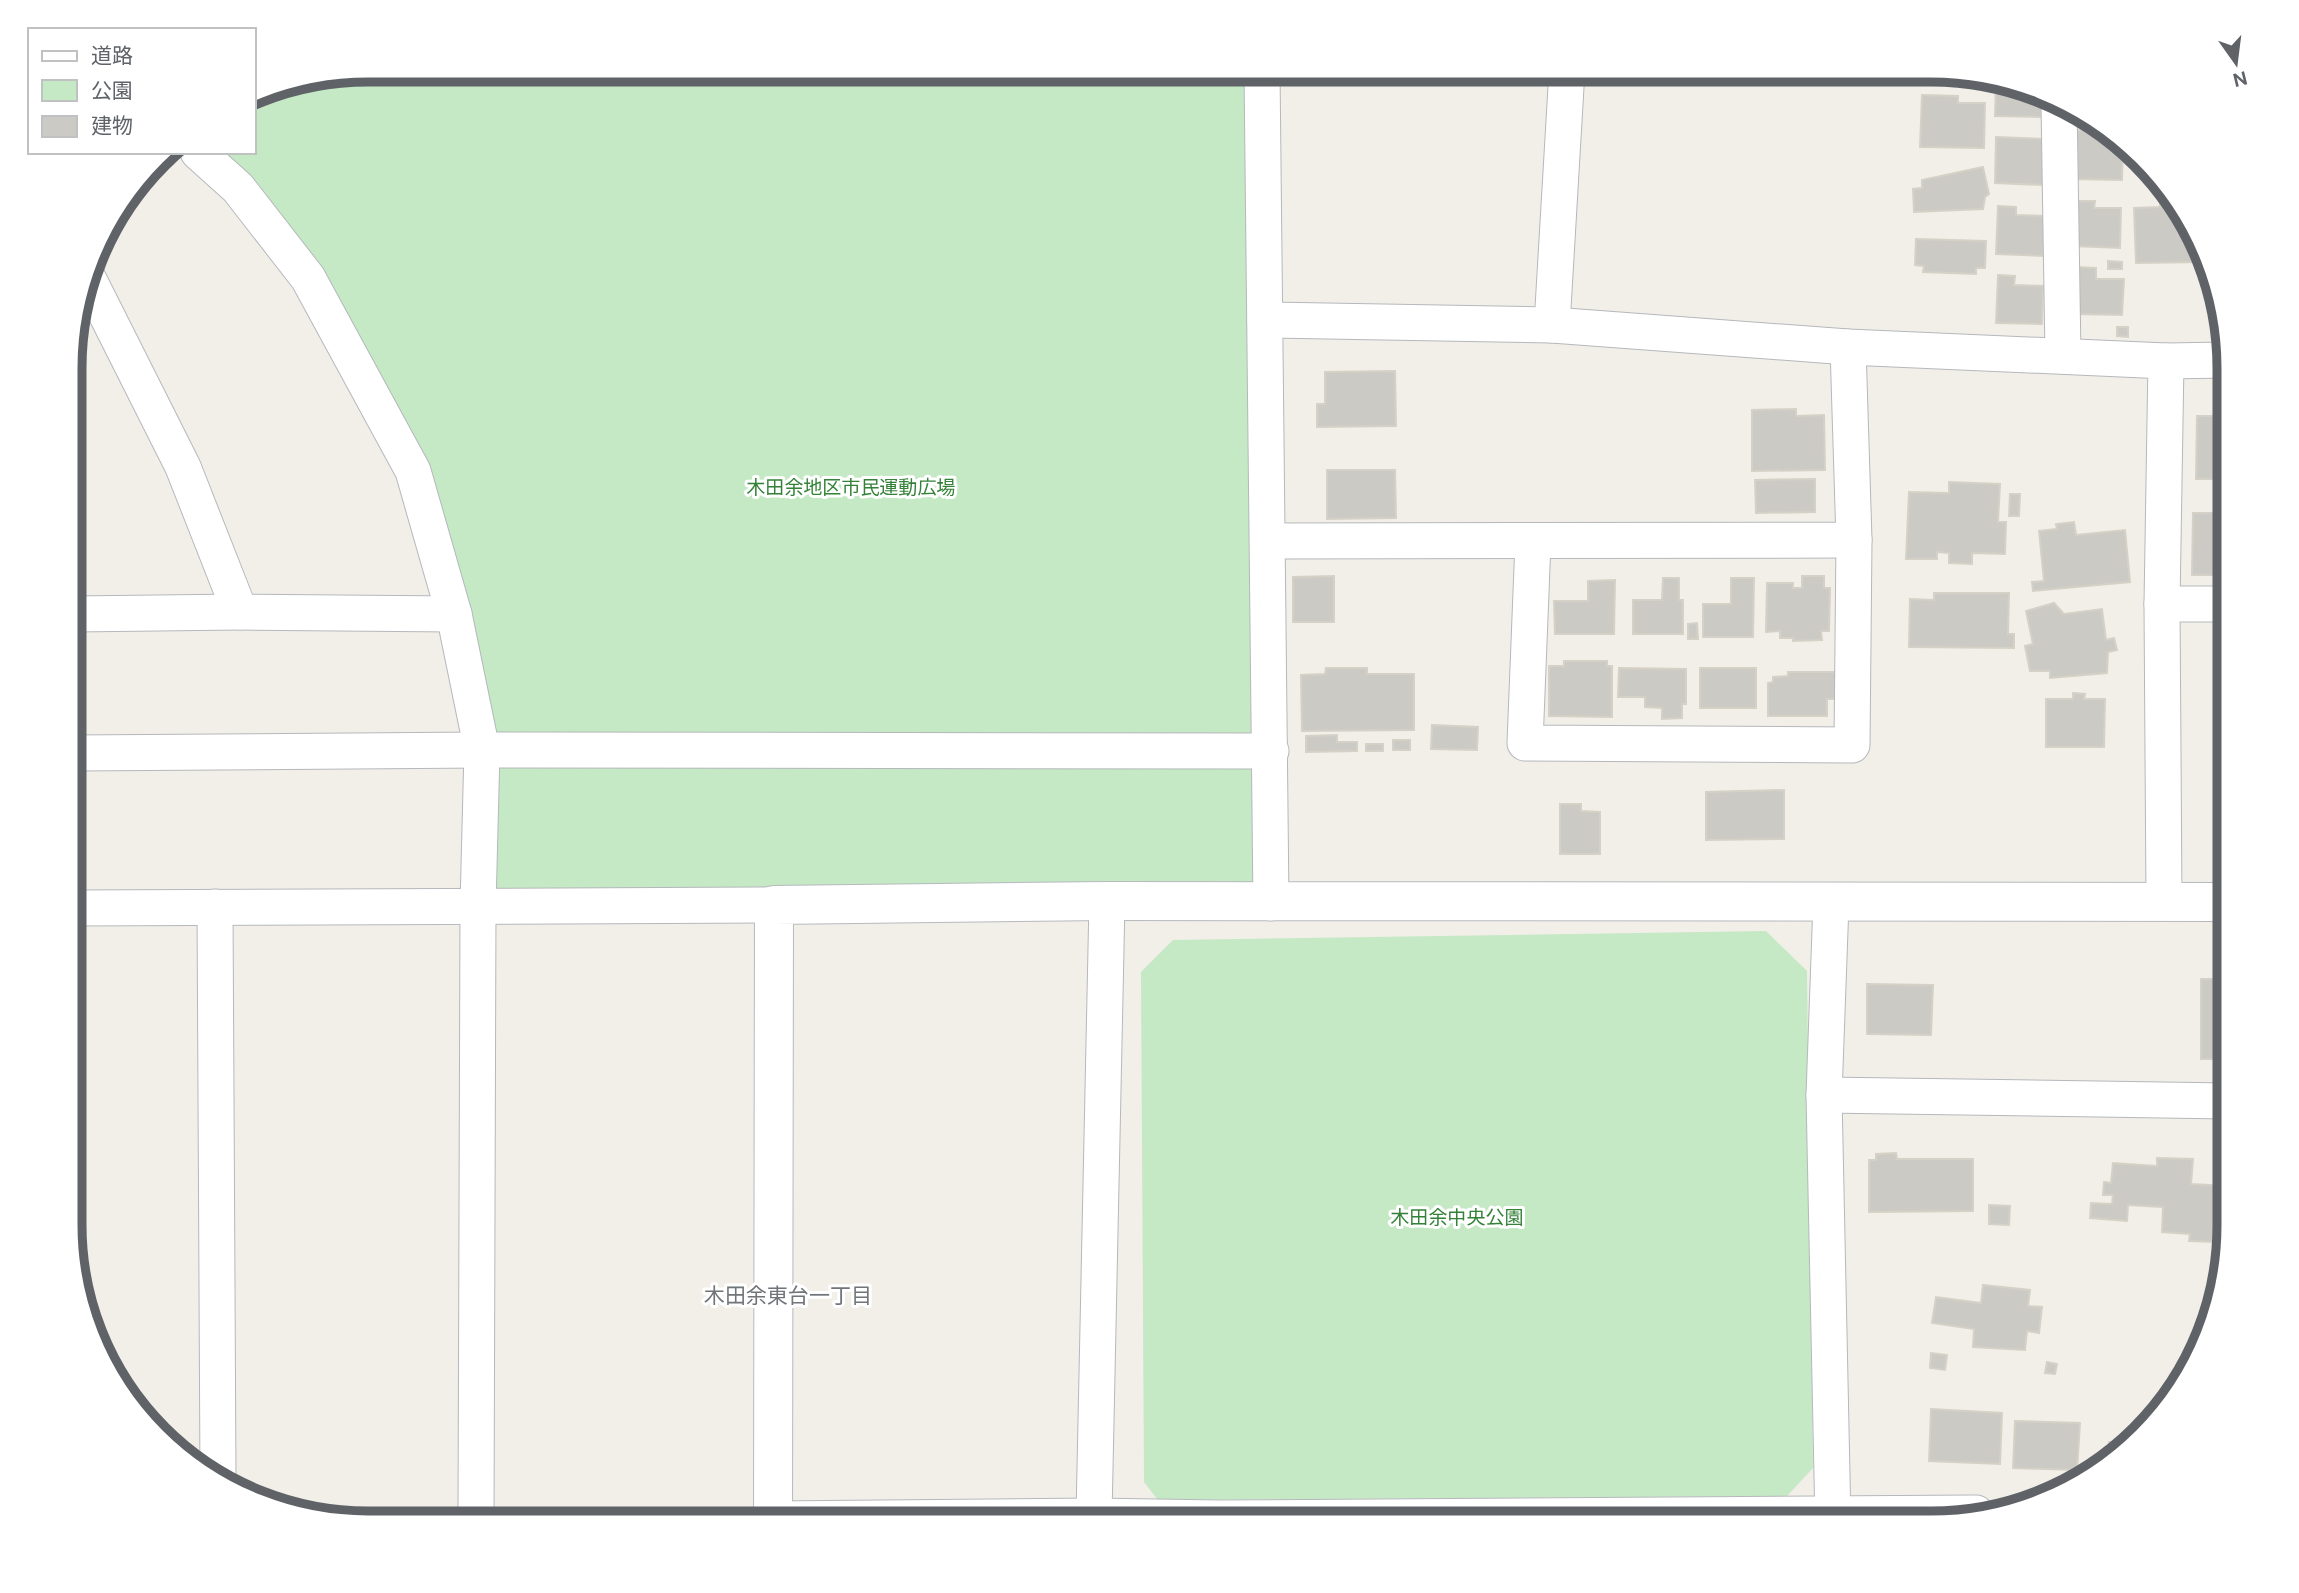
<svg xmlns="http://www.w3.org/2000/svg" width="2299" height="1593" viewBox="0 0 2299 1593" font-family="'DM Sans','Noto Sans JP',sans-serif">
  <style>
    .green { fill: #c5e8c5 }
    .building { fill: #cccac5; stroke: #d6d1c6; stroke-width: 2 }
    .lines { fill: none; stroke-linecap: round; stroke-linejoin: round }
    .street-casing { stroke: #b5b8bc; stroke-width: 37 }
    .secondary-casing { stroke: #b6babf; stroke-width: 40 }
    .street { stroke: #fff; stroke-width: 35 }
    .secondary { stroke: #fff; stroke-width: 38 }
    .labels { text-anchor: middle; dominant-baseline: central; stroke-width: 6; stroke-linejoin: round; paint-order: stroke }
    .park-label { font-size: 19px; fill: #348238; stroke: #fff }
    .neighbourhood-label { font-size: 21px; fill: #70757a; stroke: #fff }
    .rim { fill: none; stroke: #5f6368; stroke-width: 9 }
  </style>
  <rect width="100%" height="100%" fill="#f1efe8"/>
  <g class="green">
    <path d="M368 70H1262L1271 903 478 906 482 750 413 471 308 278 198 152H254V93Z"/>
    <path d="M1766 931 1807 971 1813 1468 1787 1496 1158 1500 1144 1482 1141 972 1173 940Z"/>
  </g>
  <g class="building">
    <path d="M1996 80 2027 86 2041 93V117L1995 116Z"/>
    <path d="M1922 95 1958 96V103H1985L1984 148 1920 147Z"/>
    <path d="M2073 130 2094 131V138L2119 139 2123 144 2122 180 2072 179Z"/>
    <path d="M1996 137 2044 139 2043 185 1995 183Z"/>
    <path d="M1983 167 1989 194 1985 197 1983 209 1914 212 1913 189 1922 188V180Z"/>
    <path d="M2160 198H2171L2189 219 2202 262 2136 263 2134 208 2160 207Z"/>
    <path d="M2074 201H2095L2094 208H2121L2120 248 2073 246Z"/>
    <path d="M1998 206 2016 207V215L2045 216 2043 256 1996 254Z"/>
    <path d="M1916 239 1986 241 1985 268H1976V274L1923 272 1924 266 1915 265Z"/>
    <path d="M2108 261 2122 262V269H2108Z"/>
    <path d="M2075 267 2096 268V279H2124L2122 315 2074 314Z"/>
    <path d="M1998 275 2015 276 2014 285 2043 286 2042 324 1996 323Z"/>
    <path d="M2117 327H2128V337L2117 336Z"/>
    <path d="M1395 371 1396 426 1317 427V404H1325V372Z"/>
    <path d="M1796 409V416L1824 415 1825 470 1752 471V410Z"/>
    <path d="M2197 416H2228V479H2196Z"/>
    <path d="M1327 470H1395L1396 518 1327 519Z"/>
    <path d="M1815 479V512L1756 513 1755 480Z"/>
    <path d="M1949 482 2000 484 1998 522H2006L2005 554 1972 553V564L1949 563V553L1937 552V559H1906L1909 492 1949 493Z"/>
    <path d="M2010 494H2020L2019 516H2009Z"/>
    <path d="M2193 513H2228V575H2192Z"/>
    <path d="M2074 522 2076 535 2125 530 2130 582 2033 591 2032 582 2044 581 2039 531 2057 529 2056 524Z"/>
    <path d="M1334 576V622H1293V577Z"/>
    <path d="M1802 576H1824V588H1830L1829 631H1821L1822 640 1793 641V638H1780V631L1766 632 1767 583H1793V588H1802Z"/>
    <path d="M1663 578H1679V600H1683V634H1633V600H1662Z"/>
    <path d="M1731 578H1754L1753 637H1703V604H1731Z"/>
    <path d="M1615 580 1614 634H1555L1554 601H1588V581Z"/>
    <path d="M1934 593H2009L2008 634H2014V648L1909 647 1910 599 1934 600Z"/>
    <path d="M2054 603 2064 614 2102 609 2106 640 2114 638 2117 650 2108 652 2107 673 2050 678V671H2030L2025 646 2033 644 2026 611Z"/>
    <path d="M1697 623 1698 639H1688V624Z"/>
    <path d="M1564 661H1607V666H1612V717L1549 716V666H1564Z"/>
    <path d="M1326 668H1367V674H1414V730L1302 731 1301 675 1325 674Z"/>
    <path d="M1619 668 1686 669V704H1682V718L1662 719V708L1645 707V697H1618Z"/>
    <rect x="1700" y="668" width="56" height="40"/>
    <path d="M1788 672H1836L1835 699H1827V716H1768V683L1773 682V677L1788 676Z"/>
    <path d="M2073 693 2085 694 2084 699H2105L2104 747H2046V699H2073Z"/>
    <path d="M1432 725 1478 727 1477 750 1431 749Z"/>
    <path d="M1337 735V742H1357V751L1306 752V736Z"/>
    <rect x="1393" y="740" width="17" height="10"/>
    <rect x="1366" y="744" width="17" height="7"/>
    <path d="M1784 790V839L1706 840V792Z"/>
    <path d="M1560 804H1581V811L1600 812V854H1560Z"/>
    <path d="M2217 804H2228V860L2214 859Z"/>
    <rect x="2201" y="979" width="27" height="80"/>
    <path d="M1867 984 1933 985 1931 1035 1867 1034Z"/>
    <path d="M1896 1153 1897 1159H1973V1211L1869 1212V1160H1876V1154Z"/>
    <path d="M2157 1158 2193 1159 2191 1184 2228 1186V1236H2218V1242L2189 1241 2190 1234 2162 1232 2163 1207 2128 1205 2127 1221 2090 1218 2091 1203 2112 1204 2113 1195H2103L2104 1182 2111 1183 2113 1163 2157 1166Z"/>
    <path d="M1989 1205 2010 1206 2009 1225 1989 1224Z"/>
    <path d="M1983 1285 2030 1290 2028 1306 2042 1307 2039 1333 2027 1331 2025 1350 1973 1347 1974 1329 1932 1323 1936 1297 1981 1303Z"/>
    <path d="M1931 1353 1947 1355 1945 1370 1930 1368Z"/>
    <path d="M2047 1362 2057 1364 2055 1374 2045 1373Z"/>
    <path d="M1931 1409 2002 1413 2000 1464 1929 1461Z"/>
    <path d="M2015 1421 2080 1423 2077 1470 2013 1468Z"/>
    <path d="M2109 1442H2124L2109 1454Z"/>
  </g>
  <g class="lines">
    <defs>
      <g id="street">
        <path d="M1262 70 1271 903"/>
        <path d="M2059 103 2063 356"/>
        <path d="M198 152 238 188 308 278 413 471 454 614 482 750 478 906 476 1522"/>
        <path d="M88 278 183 467 240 612"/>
        <path d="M1265 320 1552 325 1848 347 2166 361 2228 360"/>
        <path d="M1552 325 1567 70"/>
        <path d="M1269 541 1854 540 1848 347"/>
        <path d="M1533 542 1525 743 1852 745 1854 540"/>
        <path d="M2162 604H2228"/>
        <path d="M73 614 240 612 454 614"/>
        <path d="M73 753 482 750 1271 751"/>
        <path d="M2164 901 2162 604 2166 361"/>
        <path d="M1831 903 1824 1095 1833 1523"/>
        <path d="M215 907 218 1478"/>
        <path d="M73 908 774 905"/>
        <path d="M1824 1095 2228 1101"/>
        <path d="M1094 1516 1107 901"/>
        <path d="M773 1519 1094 1516 1218 1518 1976 1513"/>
      </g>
      <path id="secondary" d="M773 1523 774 905 1107 901 2228 902"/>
    </defs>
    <use href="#street" class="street-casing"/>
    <use href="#secondary" class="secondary-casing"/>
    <use href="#street" class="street"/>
    <use href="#secondary" class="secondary"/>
  </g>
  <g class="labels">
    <g class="park-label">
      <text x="851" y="487">木田余地区市民運動広場</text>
      <text x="1457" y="1217">木田余中央公園</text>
    </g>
    <g class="neighbourhood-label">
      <text x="788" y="1296">木田余東台一丁目</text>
    </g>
  </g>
  <path d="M0 0H2299V1593H0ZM368 82H1931A286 286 0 0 1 2217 368V1225A286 286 0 0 1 1931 1511H368A286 286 0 0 1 82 1225V368A286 286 0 0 1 368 82Z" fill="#fff" fill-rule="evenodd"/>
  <path class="rim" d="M368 82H1931A286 286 0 0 1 2217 368V1225A286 286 0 0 1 1931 1511H368A286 286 0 0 1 82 1225V368A286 286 0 0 1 368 82Z"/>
  <rect x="28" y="28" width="228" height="126" fill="#ffffff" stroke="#bfc1c3" stroke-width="2"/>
  <rect x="42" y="51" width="35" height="10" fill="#ffffff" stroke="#bfc1c3" stroke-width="2"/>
  <text x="91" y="63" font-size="21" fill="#5f6368">道路</text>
  <rect x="42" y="80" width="35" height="21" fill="#c5e8c5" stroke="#bfc1c3" stroke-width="2"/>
  <text x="91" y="98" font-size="21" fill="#5f6368">公園</text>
  <rect x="42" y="116" width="35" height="21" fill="#cccac5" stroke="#bfc1c3" stroke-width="2"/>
  <text x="91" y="133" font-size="21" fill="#5f6368">建物</text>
  <g transform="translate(2236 63) rotate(166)" stroke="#ffffff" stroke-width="5" paint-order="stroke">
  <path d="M0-5L12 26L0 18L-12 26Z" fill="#5f6368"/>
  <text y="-10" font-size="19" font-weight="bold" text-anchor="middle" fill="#5f6368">N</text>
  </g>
</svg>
